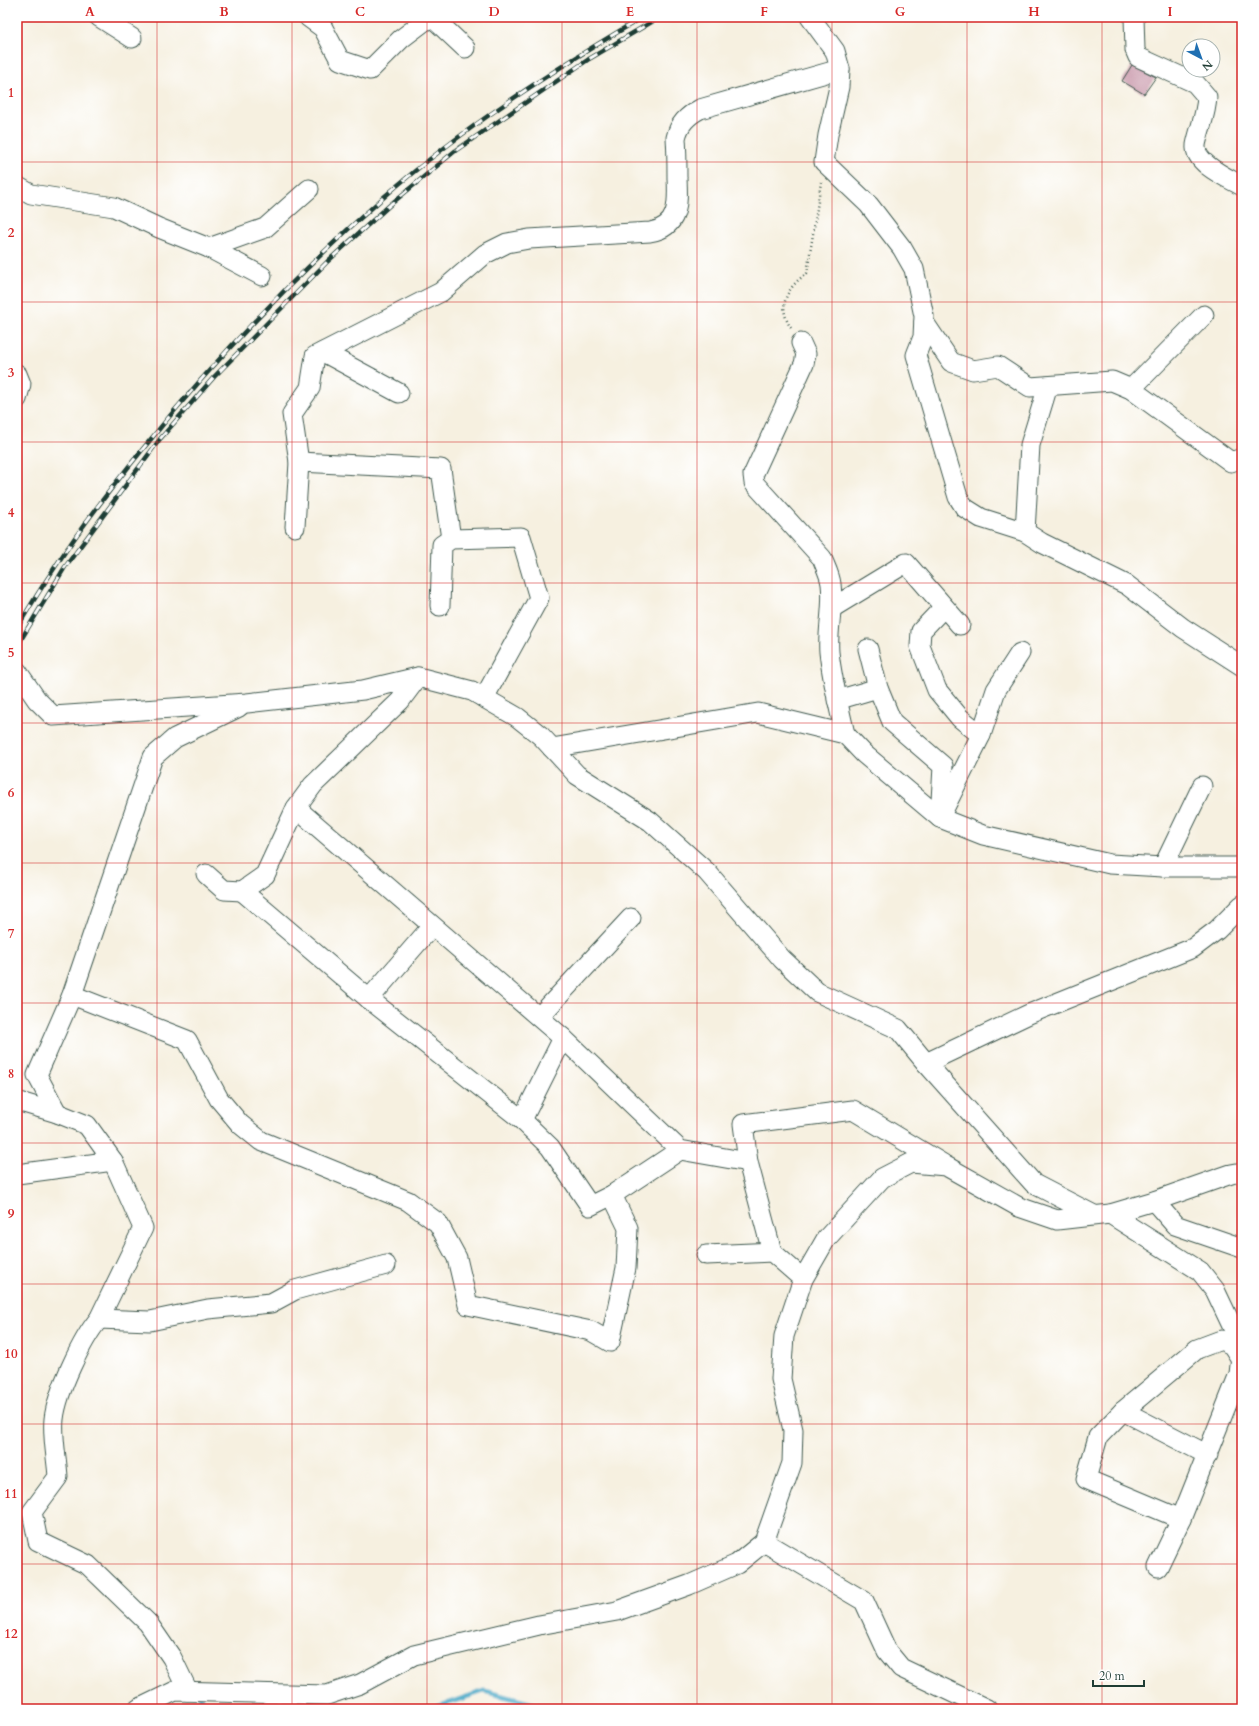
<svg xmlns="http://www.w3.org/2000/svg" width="1259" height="1726" viewBox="0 0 1259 1726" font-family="Cardo,serif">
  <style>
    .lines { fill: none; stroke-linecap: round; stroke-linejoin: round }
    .stream { stroke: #47a8c6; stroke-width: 5 }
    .building { fill: #c999ab }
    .minor-casing { stroke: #3f584e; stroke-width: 21 }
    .path { stroke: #3f584e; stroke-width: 2.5; stroke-dasharray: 1 3; stroke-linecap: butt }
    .minor { stroke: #fff; stroke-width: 19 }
    .rail-casing { stroke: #1f3d34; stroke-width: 4.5 }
    .rail { stroke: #fff; stroke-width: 3; stroke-dasharray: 9; stroke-linecap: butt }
    .grid { fill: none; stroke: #d62828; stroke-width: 1; stroke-opacity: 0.55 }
    .neatline { fill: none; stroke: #d62828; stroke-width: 1.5 }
    .grid-label { font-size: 13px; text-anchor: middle; font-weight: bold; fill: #d62828 }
  </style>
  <rect width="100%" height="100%" fill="#fff"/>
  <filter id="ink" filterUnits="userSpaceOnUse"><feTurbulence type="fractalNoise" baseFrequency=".025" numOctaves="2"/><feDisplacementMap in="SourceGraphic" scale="8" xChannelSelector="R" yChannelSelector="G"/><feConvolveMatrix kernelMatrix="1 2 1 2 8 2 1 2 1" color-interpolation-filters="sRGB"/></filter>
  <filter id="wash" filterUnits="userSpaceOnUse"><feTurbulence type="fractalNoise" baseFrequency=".012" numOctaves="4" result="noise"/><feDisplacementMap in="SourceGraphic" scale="16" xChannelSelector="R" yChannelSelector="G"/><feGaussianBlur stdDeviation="0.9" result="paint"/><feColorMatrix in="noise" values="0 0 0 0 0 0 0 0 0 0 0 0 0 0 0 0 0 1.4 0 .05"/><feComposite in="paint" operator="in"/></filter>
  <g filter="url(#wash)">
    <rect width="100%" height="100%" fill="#f6f0e0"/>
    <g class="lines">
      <g class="stream">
        <path d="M200 1697 209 1709"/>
        <path d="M431 1709 484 1691 552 1709"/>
      </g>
    </g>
    <g id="blocks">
      <path class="building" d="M1132 65 1156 77 1144 94 1122 81Z"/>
    </g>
  </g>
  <g filter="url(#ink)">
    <use href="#blocks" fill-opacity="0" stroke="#3f584e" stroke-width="1"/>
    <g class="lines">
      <defs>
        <g id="minor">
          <path d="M99 17 132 38"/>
          <path d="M308 17 323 28 340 60 370 70 401 39 430 17"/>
          <path d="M432 17 465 48"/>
          <path d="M810 17 835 51 840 69 839 87 828 135 824 162 869 205 902 248 914 269 924 316 923 337 916 355 958 497 965 508 981 518 1025 532 1042 543 1127 585 1183 628 1242 666"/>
          <path d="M1134 17 1135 50 1138 57 1195 83 1207 97C1206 116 1199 129 1196 145 1194 164 1228 178 1242 186"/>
          <path d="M17 186 31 194 114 207 159 228 209 248 262 276"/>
          <path d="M209 248 265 228 309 189"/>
          <path d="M924 322 951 362 973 370 998 366 1030 387 1112 381 1131 389 1231 462 1242 458"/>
          <path d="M801 343 806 354 804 364 753 475 754 483 822 558C825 566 830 575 831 584 834 607 827 630 829 652 832 680 839 707 845 734"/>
          <path d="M323 352 399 393"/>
          <path d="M17 374 21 384 17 399"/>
          <path d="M1131 389 1204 315"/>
          <path d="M299 462 441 469 451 539"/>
          <path d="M295 527 299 462 292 414 310 388 315 356 441 292 485 254 507 243 529 239 650 232C680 227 678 202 677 178 677 165 677 151 676 138 679 124 687 116 700 109L840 69"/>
          <path d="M1025 532 1030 445 1048 386"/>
          <path d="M440 606 442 545 451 539 521 537 539 598 484 698"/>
          <path d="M944 607 921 631 920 646 937 690 960 718 981 735"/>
          <path d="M832 608 906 563 960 625"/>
          <path d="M868 649 878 688 892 722 943 766 940 818"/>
          <path d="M17 671 37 700 53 716 247 703 363 690 418 677 472 691 517 717 541 736 577 775 650 821 707 872 782 959 817 992 898 1029 926 1063 1034 1184 1094 1215"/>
          <path d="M837 700 878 688"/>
          <path d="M552 748 758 713 845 734 864 754 940 818 983 835 1110 864 1163 867H1242"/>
          <path d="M296 808 563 1038 680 1150 748 1162 772 1252"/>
          <path d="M943 811 981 735 996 690 1020 653"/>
          <path d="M1163 867 1202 786"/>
          <path d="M206 874 224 890 242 891 265 875 296 808 313 785 400 701 418 677"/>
          <path d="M242 891 369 999 522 1120 550 1147 590 1206 612 1195 680 1150"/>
          <path d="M72 995 187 1040 219 1099 240 1124 261 1141 408 1201 438 1223 457 1258 468 1305 591 1331 610 1342 626 1268 628 1228 612 1195"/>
          <path d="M369 999 432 926"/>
          <path d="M539 1017 631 918"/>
          <path d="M926 1063 1029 1014 1193 948 1217 930 1242 905"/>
          <path d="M17 1101 57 1113 87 1125 113 1161 143 1228 99 1319C82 1339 57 1392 54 1419 52 1437 57 1459 58 1477L32 1512 38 1541 88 1565 148 1623 172 1658 188 1691"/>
          <path d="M57 1113 37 1075 72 995 153 757 175 738 239 707"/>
          <path d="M522 1120 563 1038"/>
          <path d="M748 1162 743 1124 853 1110 943 1164"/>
          <path d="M17 1174 113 1161"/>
          <path d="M1154 1201 1175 1225 1242 1248"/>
          <path d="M1110 1214 1200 1271 1215 1290 1242 1347"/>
          <path d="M706 1255 772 1252 803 1279"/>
          <path d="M99 1319 150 1321 208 1309 271 1303 295 1290 386 1265"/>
          <path d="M1123 1411 1208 1455"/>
          <path d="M1181 1519 1086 1479 1098 1437 1123 1411 1197 1349 1221 1340 1232 1345 1241 1359"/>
          <path d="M764 1542 864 1601 887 1651 901 1668 987 1709"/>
          <path d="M1158 1567 1181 1519 1239 1374 1242 1347"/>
          <path d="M138 1709 175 1691 327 1695 360 1684 414 1655 539 1625 617 1611 689 1585 737 1564 764 1542 792 1463 793 1430 781 1379 784 1336 803 1279 826 1239 882 1178 911 1163 946 1166 1019 1207 1057 1220 1110 1214 1154 1201 1231 1174 1242 1172"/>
        </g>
      </defs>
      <use href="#minor" class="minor-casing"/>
      <path class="path" d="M791 328C776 305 788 287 807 273L821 182"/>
      <use href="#minor" class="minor"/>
      <defs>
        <g id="rail">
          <path d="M17 628C30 606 43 585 57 564 83 524 112 487 142 450 216 358 295 275 384 197 463 128 553 70 643 17"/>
          <path d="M17 646 65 567 160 439 214 377 328 261 391 204 455 151 589 59 660 17"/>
        </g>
      </defs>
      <use href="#rail" class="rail-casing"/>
      <use href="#rail" class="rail"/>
    </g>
  </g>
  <path class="grid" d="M157 17V1709M292 17V1709M427 17V1709M562 17V1709M697 17V1709M832 17V1709M967 17V1709M1102 17V1709M17 162H1242M17 302H1242M17 442H1242M17 583H1242M17 723H1242M17 863H1242M17 1003H1242M17 1143H1242M17 1284H1242M17 1424H1242M17 1564H1242"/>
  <rect width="1259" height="1726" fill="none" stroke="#fff" stroke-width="44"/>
  <g transform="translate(1201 58) rotate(139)"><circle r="19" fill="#ffffff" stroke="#a5b1ae"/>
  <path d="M0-3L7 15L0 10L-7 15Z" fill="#1f6fb2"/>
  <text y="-6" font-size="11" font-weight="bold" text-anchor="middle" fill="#1f3d34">N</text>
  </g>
  <path d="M1093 1680v6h51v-6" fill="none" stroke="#1f3d34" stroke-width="2"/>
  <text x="1099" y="1680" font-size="12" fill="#1f3d34" stroke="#ffffff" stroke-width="3" paint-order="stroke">20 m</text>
  <rect x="22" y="22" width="1215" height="1682" class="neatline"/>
  <g class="grid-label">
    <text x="90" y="16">A</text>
    <text x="224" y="16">B</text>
    <text x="360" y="16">C</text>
    <text x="494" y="16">D</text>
    <text x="630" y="16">E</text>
    <text x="764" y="16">F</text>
    <text x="900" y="16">G</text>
    <text x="1034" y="16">H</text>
    <text x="1170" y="16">I</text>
    <text x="11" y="97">1</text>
    <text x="11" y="237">2</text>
    <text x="11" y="377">3</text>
    <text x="11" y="517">4</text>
    <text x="11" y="657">5</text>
    <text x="11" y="797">6</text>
    <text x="11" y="938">7</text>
    <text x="11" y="1078">8</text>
    <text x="11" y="1218">9</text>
    <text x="11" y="1358">10</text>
    <text x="11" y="1498">11</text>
    <text x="11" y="1638">12</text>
  </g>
</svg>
